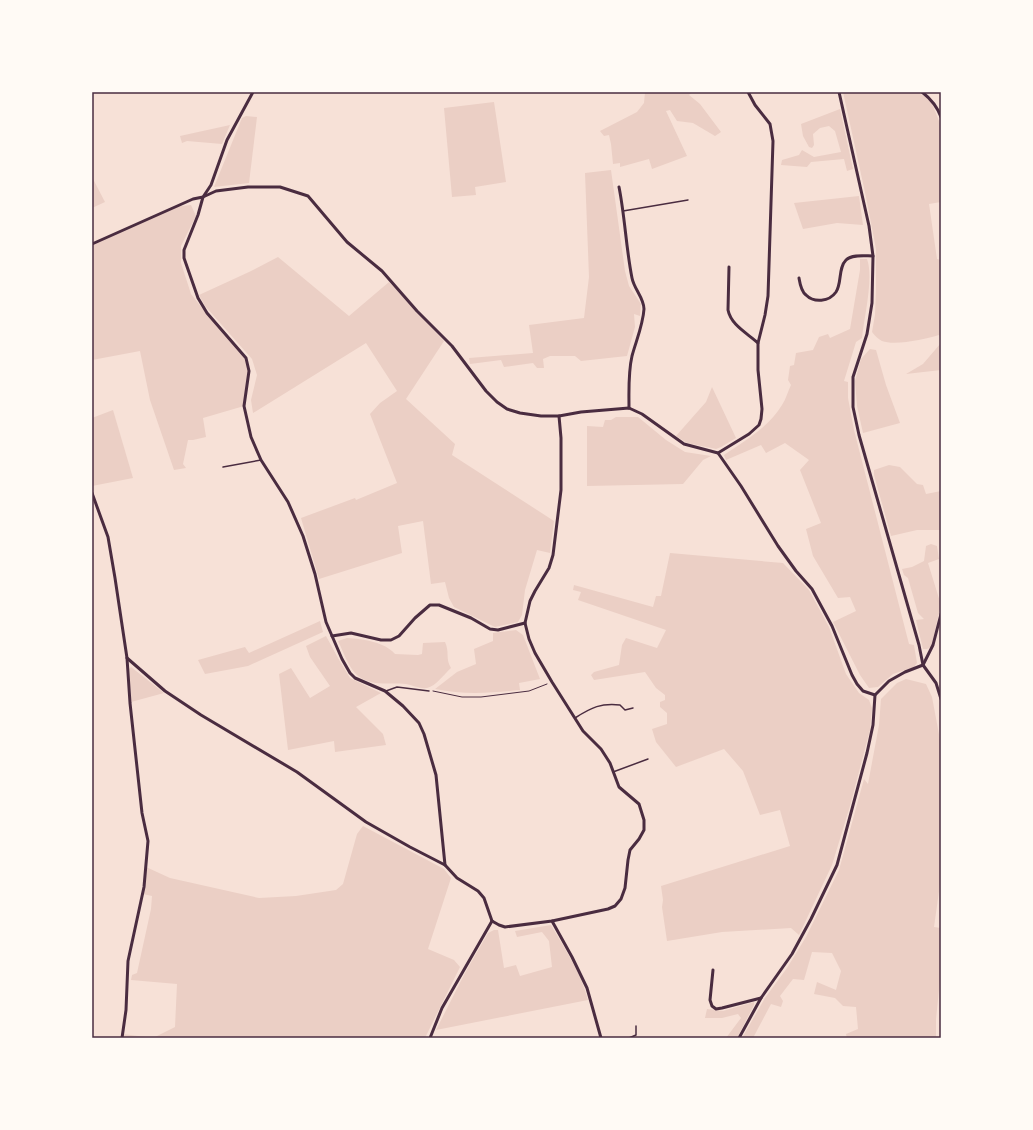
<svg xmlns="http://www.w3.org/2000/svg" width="1033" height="1130" viewBox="0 0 1033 1130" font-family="'Open Sans',sans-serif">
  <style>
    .green { fill: #ebcfc5 }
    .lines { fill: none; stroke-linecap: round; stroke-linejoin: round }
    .path { stroke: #4a2c40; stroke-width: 1 }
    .service { stroke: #4a2c40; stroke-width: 1.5 }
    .minor { stroke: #4a2c40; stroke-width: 3 }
    .neatline { fill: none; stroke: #4a2c40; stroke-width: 1.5 }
  </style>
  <rect width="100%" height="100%" fill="#f7e1d7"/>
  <g class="green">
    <path d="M645 92H692L689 95 700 104 721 132 715 136 693 123 677 121 670 110 666 111 687 156 652 169 649 159 620 167V163L613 164 611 144 609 135 604 136 600 131 637 112 644 103Z"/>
    <path d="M843 92H918L931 101 941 126V202L929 204 937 259 941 260V338L939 335C926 339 895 346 882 341 878 339 875 336 872 332L875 315 876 290V249L866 197Z"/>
    <path d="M494 102 506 182 475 187 476 195 452 197 444 108Z"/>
    <path d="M840 109 853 169 847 171 844 159 811 162 807 167 781 165 782 160 799 155 802 150 814 157 841 152 835 131 829 126 820 128 813 134 814 145 812 148 809 147 803 136 801 124Z"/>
    <path d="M246 116 257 117 249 183 214 187 242 118Z"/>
    <path d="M230 125 222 144 187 141 182 143 180 136Z"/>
    <path d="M611 170 625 271 629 286 641 304 640 316 634 314 635 327 627 356 581 361 575 356H550L543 359 544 368H537L533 363 504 367 501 360 470 364 469 358 533 353 529 325 584 318 589 277 585 173Z"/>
    <path d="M92 177 105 202 92 208Z"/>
    <path d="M859 196 863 225 837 223 803 229 794 203Z"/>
    <path d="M191 205 196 216 181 246V263L191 294 206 313 246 358 249 371 244 406 203 418 206 437 193 440H188L183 464 186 468 174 470 150 400 140 351 92 360V244L173 207Z"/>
    <path d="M278 257 349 316 389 282 444 341 406 399 455 444 452 455 554 521 550 553 537 550 525 590 522 615 518 622 495 627 454 607 449 598 445 582 431 584 423 521 398 526 402 553 319 579 301 518 355 498 356 500 397 483 370 414 380 403 397 391 366 343 253 413 251 400 257 375 252 359 205 306 199 295 249 272Z"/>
    <path d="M860 259H867C874 278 864 317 862 338L856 342 844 381 848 382V398L854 430 909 644 914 645 917 663 914 667 893 674 878 687 869 688 860 675 833 622 856 611 850 597 838 598 813 556 806 529 821 523 800 470 809 460 785 443 766 453 761 445 726 460 724 455C745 441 769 427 782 405 786 399 788 391 791 385L788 380 790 366 794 365 796 353 813 350 819 337 828 334 830 338 850 329 860 270Z"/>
    <path d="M941 343V370L906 374 923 364Z"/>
    <path d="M870 349 876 350 886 385 900 423 863 433 857 406 855 381 861 359Z"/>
    <path d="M712 387 736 438 721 447 716 449 687 443 676 436 706 402Z"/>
    <path d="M113 410 133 478 92 486V418Z"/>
    <path d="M616 417H638L666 440 685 452 711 456 703 460 683 484 587 486V426L603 427 605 420H611Z"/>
    <path d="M889 465 900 467 917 484 923 485 926 494 941 491V530H917L891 536 874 475V470Z"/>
    <path d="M931 544 937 546 939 559 928 563 941 605 931 647 927 649H923L916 620 924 619 918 613 908 578 904 575 902 569 912 567 924 561 926 546Z"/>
    <path d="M670 553 783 563 809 590 829 627 846 674 859 693 869 700 872 708 870 730 850 806 832 865 799 935 791 928 722 932 667 941 662 907 663 900 661 886 790 846 780 810 760 815 743 771 724 749 676 767 656 742 652 729 667 724V713L660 707V702L665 700V695L656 688 645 672 594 680 591 675 594 672 619 665 622 645 626 638 657 648 666 630 578 600 581 592 573 590 574 585 653 607 656 596H661Z"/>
    <path d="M320 621 323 632 248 666 205 674 198 660 245 647 249 653Z"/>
    <path d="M516 630 523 635 540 679 519 683 520 690C491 693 464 695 435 689L457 672 476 664 474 649 493 641V633Z"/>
    <path d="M326 636 338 658 350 678 381 693 356 707 383 734 386 745 335 752 334 741 288 750 279 674 291 668 310 698 330 686 310 657 306 646Z"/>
    <path d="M347 638C363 639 385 642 395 654L418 655 422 654 423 643 445 642C450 653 445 658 451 668 444 674 436 686 427 688 420 689 412 685 406 684 388 682 373 687 358 676 348 667 344 653 338 641Z"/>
    <path d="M131 667 164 693 131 702 129 669Z"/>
    <path d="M906 679 926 684 932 697 941 745V877L934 927 941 928V970L936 1019V1038H847L846 1034 858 1029 856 1007 843 1006 835 998 814 994 817 982 836 990 841 971 832 953 812 952 804 980 793 979 780 996 783 1001 781 1007 771 1004 753 1038H742L765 998 787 968 806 937 839 870 864 779 868 784 879 725 881 699 897 683Z"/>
    <path d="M363 826 444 869 451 878 428 949 454 960 460 967 425 1038H122L123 1034 153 1038 175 1027 177 984 131 980 132 975 137 973 151 909 152 896 143 894 146 867 170 878 259 898 296 896 336 890 343 884 357 834Z"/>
    <path d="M551 925C565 949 581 973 588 1000L436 1030 465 973 488 933 494 930H498L504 968 516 965 520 976 552 967 549 941 542 932 517 937 515 931Z"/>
    <path d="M754 1002V1005L737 1038H726L741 1018 738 1014 722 1018H705L707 1009 723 1011Z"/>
  </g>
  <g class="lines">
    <path class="path" d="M433 691 462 697H481L529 691 547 684"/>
    <g class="service">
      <path d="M623 211 688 200"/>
      <path d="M223 467 261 460"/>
      <path d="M386 691 397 687 429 691"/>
      <path d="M575 718C592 707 601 703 620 705L625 710 633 708"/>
      <path d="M613 772 648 759"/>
      <path d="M629 1038 636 1035V1026"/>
    </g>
    <g class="minor">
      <path d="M839 92 869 226 873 256 872 303 867 334 853 377V407L859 435 919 645 923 665 936 683 941 699"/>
      <path d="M922 92C931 99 937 106 941 117"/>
      <path d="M619 187C625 217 626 248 632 278 634 289 644 298 644 309 643 325 636 341 632 356 628 373 629 391 629 408"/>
      <path d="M92 244 193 199 203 197 211 185 227 140 253 92"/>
      <path d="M729 267 728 310C731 325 747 333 758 343"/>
      <path d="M799 278C800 284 801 291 806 295 814 303 829 302 836 292 842 283 838 268 846 260 852 254 865 256 873 256"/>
      <path d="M718 453 749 434 759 425 761 419 762 409 758 370V343L765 315 768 296 773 141 770 124 755 105 748 92"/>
      <path d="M92 493 108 537 115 578 127 658 130 703 142 813 148 841 144 887 128 961 126 1010 122 1038"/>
      <path d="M332 636 351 633 381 640H391L399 636 415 618 430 605H439L471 618 490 629 498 630 525 623"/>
      <path d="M127 658 165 691 201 715 297 772 366 822 410 847 445 865 457 878 478 891 484 898 492 921"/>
      <path d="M445 865 436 775 424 734 419 723 403 706 385 691 355 678 350 673 342 659 326 622 315 574 303 536 288 502 261 460 251 437 244 406 249 371 246 358 207 313 198 298 184 258V250L198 215 203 197 216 191 248 187H280L308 196 347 242 382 271 417 311 452 346 486 391 497 402 507 409 520 413 541 416H559L581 412 629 408 642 414 684 444 718 453 741 486 778 546 796 571 812 589 832 626 852 675 857 684 863 691 875 695"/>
      <path d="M492 921 499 925 505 927 552 921 608 909 615 906 621 899 625 888 628 860 630 850 639 839 644 830V820L639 804 619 787 610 763 601 749 583 731 552 682 535 653 529 639 525 623 530 601 535 591 549 568 553 555 561 490V438L559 416"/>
      <path d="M552 921 572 957 587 988 601 1038"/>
      <path d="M713 970 710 1000 712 1006 716 1009 722 1008 761 998"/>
      <path d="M430 1038 442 1008 492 921"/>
      <path d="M739 1038 761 998 792 954 811 919 837 865 867 753 873 725 875 695 889 681 905 672 923 665 933 645 941 614"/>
    </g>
  </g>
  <rect width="1033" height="1130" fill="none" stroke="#fffaf5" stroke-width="186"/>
  <rect x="93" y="93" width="847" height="944" class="neatline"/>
</svg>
